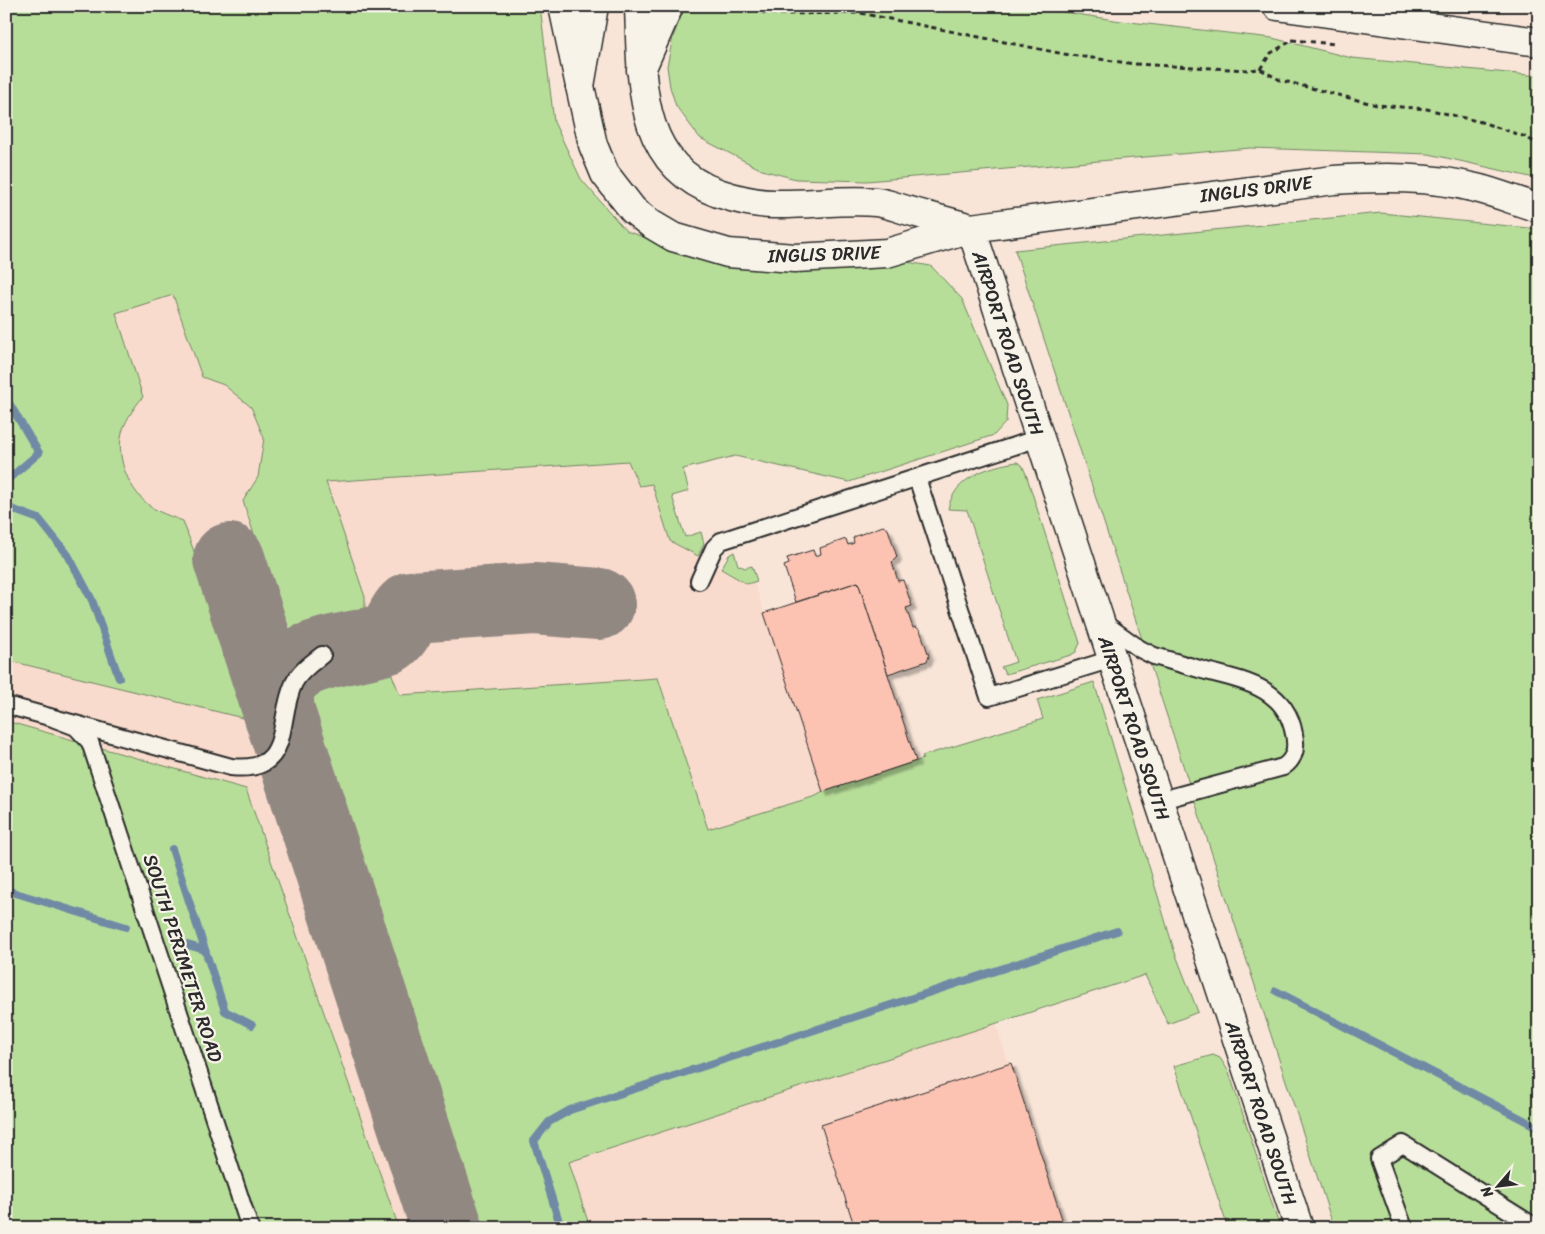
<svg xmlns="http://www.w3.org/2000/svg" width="1545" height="1234" viewBox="0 0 1545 1234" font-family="Sriracha,sans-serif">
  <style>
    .built { fill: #f9dbcd }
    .green { fill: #b7de99; stroke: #718462 }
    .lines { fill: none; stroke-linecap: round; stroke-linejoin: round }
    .stream { stroke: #6f8aa5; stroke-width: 8 }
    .taxiway { stroke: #928882; stroke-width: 72 }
    .building { fill: #fcc3b2; stroke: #2b2b2b; filter: url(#shadow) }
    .lane-casing { stroke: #2b2b2b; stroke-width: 20 }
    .street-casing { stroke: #2b2b2b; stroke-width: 31 }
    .secondary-casing { stroke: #2b2b2b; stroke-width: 31 }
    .path { stroke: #2b2b2b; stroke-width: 3; stroke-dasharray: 5 4; stroke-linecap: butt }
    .lane { stroke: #f7f3e8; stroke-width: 16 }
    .street { stroke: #f7f3e8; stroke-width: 28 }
    .secondary { stroke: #f7f3e8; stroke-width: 28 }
    .labels { text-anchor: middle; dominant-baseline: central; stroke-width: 4.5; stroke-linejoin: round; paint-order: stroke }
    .street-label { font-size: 19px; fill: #2b2b2b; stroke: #f7f3e8 }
  </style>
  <defs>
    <filter id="shadow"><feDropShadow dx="4.5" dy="4.5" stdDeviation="1" flood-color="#0004"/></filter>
  </defs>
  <rect width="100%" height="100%" fill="#f8e5d8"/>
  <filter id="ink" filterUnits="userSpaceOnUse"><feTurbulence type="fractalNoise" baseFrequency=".02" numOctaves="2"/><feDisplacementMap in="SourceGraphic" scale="10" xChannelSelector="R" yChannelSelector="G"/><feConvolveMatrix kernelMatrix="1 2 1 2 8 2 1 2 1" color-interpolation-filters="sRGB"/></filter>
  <g filter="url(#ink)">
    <path class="built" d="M6 6H514L591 262 670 541 747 584 754 581 764 612 858 582 916 761 912 763 1009 1064 1011 1063 1065 1228H6Z"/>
    <g class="green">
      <path d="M6 6H540L554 122 581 179 626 231 732 268 895 260 931 266 962 299 1007 405 1006 422 994 435 849 482 735 456 683 469 689 491 672 496 685 537 701 532 704 544 698 556 670 541 652 484 639 486 628 461 326 482 365 597V608L355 626C330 634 310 635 285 629L243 501 258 477 264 438 251 407 224 385 202 377 173 295 116 313 143 397C134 407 122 425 121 438 117 465 133 498 158 511 166 515 175 518 183 521L255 721 6 660Z"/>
      <path d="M685 6H1025L1121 21 1272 38 1352 58 1539 76V179L1429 154 1250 148 867 181 796 179 762 170 700 138 676 106 670 87 667 66 673 37Z"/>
      <path d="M1381 6H1436L1435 14Z"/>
      <path d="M1381 213 1539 229V1228H1334L1015 250Z"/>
      <path d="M1017 462 1022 465 1026 474 1080 643 1076 652 1071 655 1006 674 1001 667 1016 662 967 510 948 509C954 478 988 466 1017 462Z"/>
      <path d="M734 552 738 565 745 568 752 566 757 581 747 584 721 569 729 555Z"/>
      <path d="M376 657 388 665 400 695 658 678 708 829 816 796 823 792 923 759 922 756 1043 719 1037 700 1094 682 1174 950 1198 1012 1168 1024 1145 975 569 1162 590 1228H479L306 697C318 672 353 666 376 657Z"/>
      <path d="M6 721 246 789 399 1228H6Z"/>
      <path d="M1213 1055 1220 1058 1229 1072 1280 1228H1228L1174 1066Z"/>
    </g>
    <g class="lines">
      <g class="stream">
        <path d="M6 398 39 453 6 481"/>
        <path d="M6 507 39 519 68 555 92 600 119 678"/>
        <path d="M172 849 225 1011 252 1025"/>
        <path d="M6 890 126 927"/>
        <path d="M184 944 205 950"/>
        <path d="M1276 991 1539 1128"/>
        <path d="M561 1228 534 1141 549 1122 570 1110 1117 931"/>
      </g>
      <g class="taxiway">
        <path d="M229 559 447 1228"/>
        <path d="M279 710C269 649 347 653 388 638 401 629 400 615 412 607L534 599 599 604"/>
      </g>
    </g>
    <g class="building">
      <path d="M883 526 888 529 897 557 892 562 898 581 903 580 912 606 906 608 913 628 916 627 920 630 929 656 927 661 888 674 858 582 796 602 784 566 789 564 787 558 813 550 815 556 821 554 820 548 846 539 848 545 854 543 853 538 856 536Z"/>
      <path d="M858 582 916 761 823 792 764 613Z"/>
      <path d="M1011 1063 1065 1228H855L821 1125Z"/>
    </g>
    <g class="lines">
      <defs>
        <g id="lane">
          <path d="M917 478 989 697 1112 659"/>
          <path d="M699 581 714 548 721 541 1039 438"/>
          <path d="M1101 621 1140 649 1154 656C1172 661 1189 666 1206 671 1245 681 1286 688 1294 734 1297 748 1295 759 1283 767L1158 801"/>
          <path d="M6 705 231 767C294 774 276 720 294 683 300 671 312 663 322 655"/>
          <path d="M55 719 76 727 90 742 250 1228"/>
          <path d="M1404 1228 1379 1159 1403 1144 1537 1228"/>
        </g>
        <g id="street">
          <path d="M594 6 580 86 593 145 605 174 633 210 651 224 673 237 728 253 795 258 887 253 971 228 1334 180C1381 177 1430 176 1476 188 1497 193 1518 202 1539 208"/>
          <path d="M639 6C642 80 636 163 718 193 736 199 755 204 774 204 808 205 843 199 876 202 886 203 896 207 906 210 928 216 949 222 971 228"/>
          <path d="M971 228 1299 1228"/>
        </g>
        <g id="secondary">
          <path d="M563 6 580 86"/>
          <path d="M1277 6 1539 42"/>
          <path d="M641 70 669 6"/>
        </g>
      </defs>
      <use href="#lane" class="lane-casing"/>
      <use href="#street" class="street-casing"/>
      <use href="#secondary" class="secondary-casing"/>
      <g class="path">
        <path d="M745 6 765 13 780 14 860 13 1064 54 1135 64 1250 70 1260 69 1280 80 1377 105 1427 109 1481 122 1526 137 1539 145"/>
        <path d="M1292 40 1336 44"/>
        <path d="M1260 69 1271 53 1293 40"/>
      </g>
      <use href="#lane" class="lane"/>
      <use href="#street" class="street"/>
      <use href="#secondary" class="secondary"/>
    </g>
  </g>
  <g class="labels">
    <g class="street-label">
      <text transform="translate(1256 189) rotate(-7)">INGLIS DRIVE</text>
      <text transform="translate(824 254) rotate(-2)">INGLIS DRIVE</text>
      <text transform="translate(1008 343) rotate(72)">AIRPORT ROAD SOUTH</text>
      <text transform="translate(1134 728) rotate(72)">AIRPORT ROAD SOUTH</text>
      <text transform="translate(183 958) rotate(72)">SOUTH PERIMETER ROAD</text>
      <text transform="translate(1261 1113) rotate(72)">AIRPORT ROAD SOUTH</text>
    </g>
  </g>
  <rect width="1545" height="1234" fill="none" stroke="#f7f3e8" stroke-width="25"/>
  <rect x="12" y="12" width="1520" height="1209" fill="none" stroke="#2b2b2b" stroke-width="2" filter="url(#ink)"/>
  <g transform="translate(1498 1186) rotate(242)" stroke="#f7f3e8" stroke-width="4" paint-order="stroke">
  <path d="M0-4L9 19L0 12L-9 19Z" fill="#2b2b2b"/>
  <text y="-8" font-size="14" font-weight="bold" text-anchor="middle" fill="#2b2b2b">N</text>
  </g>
</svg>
